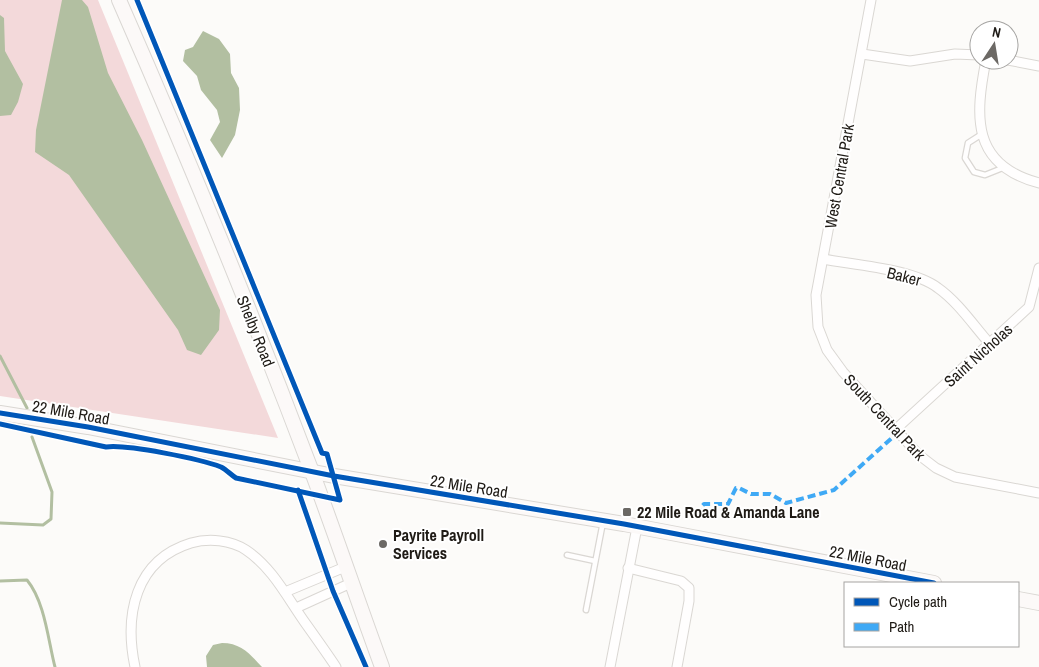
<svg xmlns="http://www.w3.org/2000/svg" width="1039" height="667" viewBox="0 0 1039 667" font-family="'Archivo Narrow',sans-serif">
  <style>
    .green { fill: #f3d9da }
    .water { fill: #b2bfa1 }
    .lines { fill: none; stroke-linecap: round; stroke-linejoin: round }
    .stream { stroke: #b2bfa1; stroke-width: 3 }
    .lane-casing { stroke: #dad7d3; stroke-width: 7 }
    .street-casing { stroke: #dad7d3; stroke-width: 11 }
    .secondary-casing { stroke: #dad7d3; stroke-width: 16 }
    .lane { stroke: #fffefe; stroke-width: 4.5 }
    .street { stroke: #fffefe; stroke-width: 9 }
    .secondary { stroke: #fcf9f8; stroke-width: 14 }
    .quiet { stroke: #3fa9f5; stroke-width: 4; stroke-dasharray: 8 4; stroke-linecap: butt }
    .cycleway-casing { stroke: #fff; stroke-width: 8 }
    .cycleway { stroke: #0057b8; stroke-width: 5 }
    .poi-dot { fill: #6c6965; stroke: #fff; stroke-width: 2 }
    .labels { text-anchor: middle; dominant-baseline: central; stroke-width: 4; stroke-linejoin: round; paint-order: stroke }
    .street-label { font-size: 16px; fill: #1f1b16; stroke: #fff }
    .poi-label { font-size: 16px; font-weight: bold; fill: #1f1b16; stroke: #fff; text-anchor: start }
  </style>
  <rect width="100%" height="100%" fill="#fcfbf9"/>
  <path class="green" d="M0 0H98L278 438 0 396Z"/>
  <g class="water">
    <path d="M62 0H82L88 7 108 73 142 140 220 310 219 330 201 355 187 350 178 330 69 175 35 152 36 130Z"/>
    <path d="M0 15 4 18 5 51 23 84 18 102 11 115 0 116Z"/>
    <path d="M203 31 219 39 230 54 231 73 239 88 240 110 235 135 222 158 210 140 220 122 217 110 201 90 197 76 183 61 185 50 193 47Z"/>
    <path d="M222 643C241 643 250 654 262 667H207L206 656 213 645Z"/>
  </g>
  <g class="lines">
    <g class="stream">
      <path d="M0 356 27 408"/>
      <path d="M0 523 43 525 51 519 52 492 32 437"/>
      <path d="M0 581 27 580C45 602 48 640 55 667"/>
    </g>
    <defs>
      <g id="lane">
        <path d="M982 134 968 143 965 158 974 172 985 175 1005 167"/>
        <path d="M567 555 595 561"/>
        <path d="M586 610 603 522"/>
      </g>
      <g id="street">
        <path d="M871 0 816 295 818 327 827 350 843 372 919 455 936 468 955 477 1039 493"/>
        <path d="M862 54 910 61 955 54 979 55"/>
        <path d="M986 60C975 116 971 165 1039 183"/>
        <path d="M1008 60 1039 66"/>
        <path d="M823 259C855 265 913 269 938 288 958 302 974 326 990 344"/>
        <path d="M896 429 1029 307 1039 268"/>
        <path d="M628 568 681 581 689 588V601L677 667"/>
        <path d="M285 592 345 567"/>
        <path d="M296 608 351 583"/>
        <path d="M135 667C124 615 135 560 191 543 209 538 231 540 246 550 273 568 288 599 306 624 316 638 326 652 336 667"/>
        <path d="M610 667 637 527"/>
      </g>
      <g id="secondary">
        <path d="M119 0C187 155 252 313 312 472 336 536 358 602 382 667"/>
        <path d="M0 413 88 427 334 476 624 524 934 583"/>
        <path d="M1018 599 1039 603"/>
      </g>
    </defs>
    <use href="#lane" class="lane-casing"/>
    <use href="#street" class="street-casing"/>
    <use href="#secondary" class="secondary-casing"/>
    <use href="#lane" class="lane"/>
    <use href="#street" class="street"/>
    <use href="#secondary" class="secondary"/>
    <path class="quiet" d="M698 516 700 508 704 504H728L736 488H739L751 494H770L786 503 834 490 893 437"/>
    <defs>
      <g id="cycleway">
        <path d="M0 413 88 427 334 476 624 524 934 583"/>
        <path d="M0 424 106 447C126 444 201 459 221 467 227 470 231 475 236 478L340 500 327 454 322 453 137 0"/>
        <path d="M298 490 333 591 366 667"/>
      </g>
    </defs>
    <use href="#cycleway" class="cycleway-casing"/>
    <use href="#cycleway" class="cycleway"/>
  </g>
  <g class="poi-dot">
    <rect x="622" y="507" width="10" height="10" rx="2.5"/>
    <circle cx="383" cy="544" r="5"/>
  </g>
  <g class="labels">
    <g class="street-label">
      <text transform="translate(839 176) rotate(-80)">West Central Park</text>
      <text transform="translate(904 276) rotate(14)">Baker</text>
      <text transform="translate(256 331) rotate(68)">Shelby Road</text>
      <text transform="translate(978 355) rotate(-42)">Saint Nicholas</text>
      <text transform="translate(71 412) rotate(10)">22 Mile Road</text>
      <text transform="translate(885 417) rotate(47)">South Central Park</text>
      <text transform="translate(469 486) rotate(9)">22 Mile Road</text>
      <text transform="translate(868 558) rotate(11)">22 Mile Road</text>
    </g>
    <g class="poi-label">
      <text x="637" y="512">22 Mile Road &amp; Amanda Lane</text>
      <text x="393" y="535">Payrite Payroll<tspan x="393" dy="18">Services</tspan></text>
    </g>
  </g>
  <rect x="844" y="582" width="175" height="65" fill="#ffffff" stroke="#a5a4a2"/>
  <rect x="854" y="598" width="25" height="8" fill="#0057b8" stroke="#a5a4a2"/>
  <text x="889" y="607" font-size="15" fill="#1f1b16">Cycle path</text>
  <rect x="854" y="623" width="25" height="8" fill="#3fa9f5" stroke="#a5a4a2"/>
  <text x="889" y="632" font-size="15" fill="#1f1b16">Path</text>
  <g transform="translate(994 45) rotate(12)"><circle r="24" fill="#ffffff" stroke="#a5a4a2"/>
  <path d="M0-4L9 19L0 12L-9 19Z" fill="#6c6965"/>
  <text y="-8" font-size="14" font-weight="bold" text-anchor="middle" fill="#1f1b16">N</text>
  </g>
</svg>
